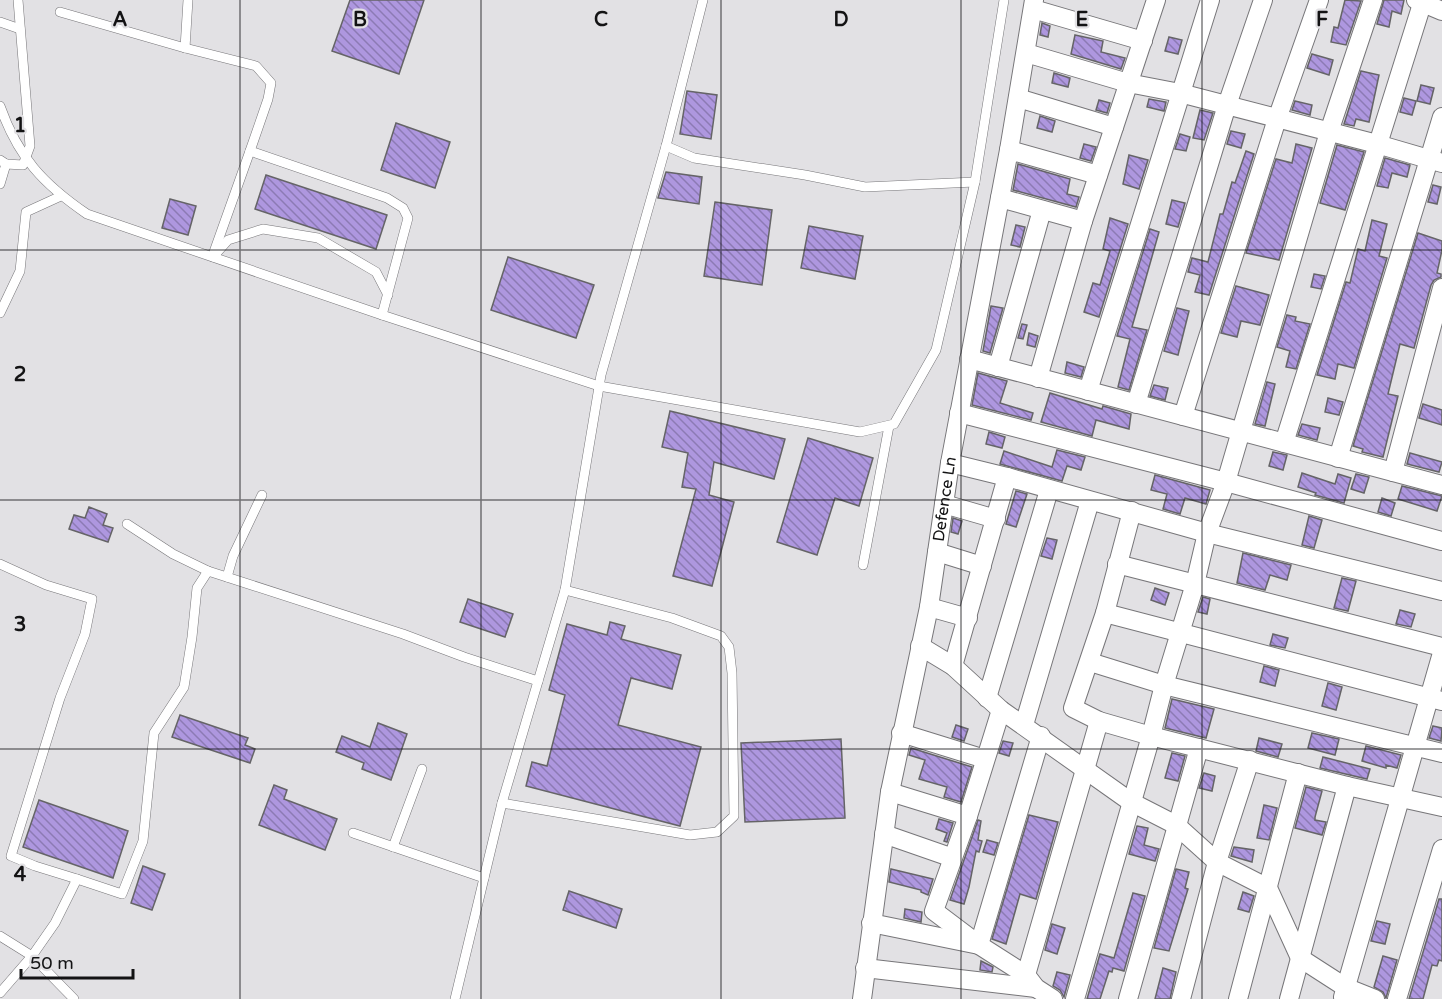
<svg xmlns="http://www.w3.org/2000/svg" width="1442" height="999" viewBox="0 0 1442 999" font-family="'Varela Round',sans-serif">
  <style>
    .building { fill: url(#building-back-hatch); stroke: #656467; stroke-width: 1.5 }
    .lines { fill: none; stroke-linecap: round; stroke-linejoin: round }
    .lane-casing { stroke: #777679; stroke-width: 10 }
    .street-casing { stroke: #777679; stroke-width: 20 }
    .lane { stroke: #fff; stroke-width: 9 }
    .street { stroke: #fff; stroke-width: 18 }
    .grid { fill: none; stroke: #131314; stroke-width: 1.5; stroke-opacity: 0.55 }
    .labels { text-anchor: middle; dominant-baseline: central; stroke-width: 4.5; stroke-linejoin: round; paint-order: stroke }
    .street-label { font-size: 16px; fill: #131314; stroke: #e2e1e4 }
    .grid-label { font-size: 20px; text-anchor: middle; font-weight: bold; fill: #131314; stroke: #e2e1e4; stroke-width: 4.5; stroke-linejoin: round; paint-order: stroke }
  </style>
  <defs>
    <pattern id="building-back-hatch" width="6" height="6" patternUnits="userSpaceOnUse" patternTransform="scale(1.5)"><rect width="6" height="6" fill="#ae97df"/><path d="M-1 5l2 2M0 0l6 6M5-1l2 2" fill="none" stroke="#8c7ab4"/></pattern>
  </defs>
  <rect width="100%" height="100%" fill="#e2e1e4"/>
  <g class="building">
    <path d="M350 0H424L399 74 332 51Z"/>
    <path d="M1345 0 1361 1 1346 45 1331 42 1334 27 1338 28Z"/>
    <path d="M1384 0H1404L1401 14 1392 11 1389 27 1377 24Z"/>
    <path d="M1042 23 1050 26 1048 37 1040 35Z"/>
    <path d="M1075 35 1103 41 1101 52 1125 58 1121 69 1071 54Z"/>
    <path d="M1169 37 1182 40 1178 54 1165 51Z"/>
    <path d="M1312 54 1333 60 1329 75 1307 68Z"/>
    <path d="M1361 71 1379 75 1369 122 1356 119 1354 126 1344 124Z"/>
    <path d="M1054 73 1070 78 1068 87 1052 83Z"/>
    <path d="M1421 85 1434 88 1430 104 1417 101Z"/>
    <path d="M687 91 717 95 711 139 680 134Z"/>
    <path d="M1404 98 1416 101 1412 115 1400 112Z"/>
    <path d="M1149 99 1166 102 1164 111 1147 107Z"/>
    <path d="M1099 100 1110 103 1107 113 1096 110Z"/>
    <path d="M1295 101 1312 105 1310 115 1292 110Z"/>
    <path d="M1200 110 1213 113 1204 140 1193 138Z"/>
    <path d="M1040 116 1055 121 1052 132 1037 128Z"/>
    <path d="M396 123 450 142 435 188 381 170Z"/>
    <path d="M1231 131 1245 134 1241 148 1227 144Z"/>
    <path d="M1180 134 1190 137 1186 151 1175 149Z"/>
    <path d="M1084 144 1096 147 1091 161 1080 158Z"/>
    <path d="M1296 144 1312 148 1279 260 1246 253 1276 159 1292 163Z"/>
    <path d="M1337 145 1364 152 1345 210 1320 203Z"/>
    <path d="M1246 151 1254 154 1209 295 1195 292 1200 275 1188 272 1192 258 1208 262 1220 214H1223L1232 182 1235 183Z"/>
    <path d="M1129 155 1148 160 1139 189 1123 184Z"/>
    <path d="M1385 158 1410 165 1407 177 1392 173 1388 188 1377 186Z"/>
    <path d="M1018 164 1070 179 1067 194 1079 197 1076 207 1013 190Z"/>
    <path d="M666 172 702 177 699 204 658 198Z"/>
    <path d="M266 175 387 215 376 249 255 209Z"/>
    <path d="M1433 185 1441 187 1437 204 1428 202Z"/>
    <path d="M170 199 196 206 188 235 162 228Z"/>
    <path d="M1172 200 1185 203 1178 227 1166 224Z"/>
    <path d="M715 202 772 210 762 285 704 276Z"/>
    <path d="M1110 218 1128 224 1099 317 1084 312 1093 283 1100 285 1110 251 1103 249Z"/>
    <path d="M1372 220 1387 224 1379 256 1387 258 1354 368 1338 364 1335 379 1317 375 1346 282 1350 283 1358 249 1365 251Z"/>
    <path d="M1016 225 1025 227 1020 247 1011 245Z"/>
    <path d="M809 226 863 236 855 279 801 268Z"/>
    <path d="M1150 229 1159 232 1132 327 1147 330 1129 390 1118 387 1130 339 1117 336Z"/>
    <path d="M1418 233 1442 241V250L1437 273 1441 274V277L1434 280 1431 285 1414 348 1400 344 1388 394 1398 396 1383 457 1362 452 1363 449 1353 446Z"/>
    <path d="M508 257 594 285 576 338 491 310Z"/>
    <path d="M1314 274 1325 276 1321 289 1311 287Z"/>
    <path d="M1236 286 1269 295 1260 325 1241 321 1237 337 1221 333Z"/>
    <path d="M991 306 1003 308 990 353 983 351Z"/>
    <path d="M1177 308 1189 311 1178 355 1164 351Z"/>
    <path d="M1287 315 1296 317 1295 321 1310 324 1296 369 1286 367 1290 351 1277 347Z"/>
    <path d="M1022 324 1027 325 1023 339 1018 338Z"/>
    <path d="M1029 333 1038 336 1035 347 1027 345Z"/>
    <path d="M1067 362 1084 367 1081 377 1065 373Z"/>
    <path d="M978 373 1007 381 1000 403 1033 413 1031 420 972 405Z"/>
    <path d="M1267 382 1275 384 1265 426 1255 424Z"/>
    <path d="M1154 385 1168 388 1165 400 1150 396Z"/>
    <path d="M1050 393 1102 409 1103 406 1131 414 1129 429 1096 420 1092 436 1041 422Z"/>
    <path d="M1328 398 1343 402 1339 415 1325 412Z"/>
    <path d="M1423 404 1442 410V425L1419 418Z"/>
    <path d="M670 411 785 439 774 479 714 462 709 495 734 502 712 586 673 576 696 489 682 487 688 453 662 447Z"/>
    <path d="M1302 424 1320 428 1317 440 1298 435Z"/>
    <path d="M989 432 1005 437 1002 448 986 444Z"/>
    <path d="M808 438 873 458 859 506 835 498 817 555 777 542Z"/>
    <path d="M1057 450 1085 457 1081 470 1067 466 1062 481 1000 464 1004 451 1052 467Z"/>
    <path d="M1273 452 1287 455 1283 470 1269 466Z"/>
    <path d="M1410 453 1442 462 1439 472 1407 464Z"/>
    <path d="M1302 473 1335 484 1338 474 1351 478 1344 503 1315 495 1316 493 1298 487Z"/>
    <path d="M1356 474 1369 477 1364 493 1351 489Z"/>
    <path d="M1155 475 1210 490 1206 504 1185 498 1180 514 1163 509 1167 494 1151 490Z"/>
    <path d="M1402 486 1442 496 1437 511 1398 499Z"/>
    <path d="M1016 491 1027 494 1016 527 1006 524Z"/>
    <path d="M1382 498 1395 503 1391 516 1378 512Z"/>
    <path d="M89 507 107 514 103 525 113 528 108 542 69 529 74 515 85 518Z"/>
    <path d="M1309 516 1322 520 1314 548 1302 545Z"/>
    <path d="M953 518 962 521 958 534 951 532Z"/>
    <path d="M1047 538 1057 540 1052 559 1041 556Z"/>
    <path d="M1243 553 1291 565 1287 580 1270 575 1265 590 1237 583Z"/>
    <path d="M1342 578 1356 581 1348 611 1334 608Z"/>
    <path d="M1155 588 1169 593 1165 605 1151 600Z"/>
    <path d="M1203 597 1210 599 1207 614 1198 612Z"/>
    <path d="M468 599 513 614 505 637 460 622Z"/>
    <path d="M1400 610 1415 614 1411 627 1396 624Z"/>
    <path d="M610 622 625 626 621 639 681 655 672 689 631 678 618 725 701 747 680 826 526 786 532 762 547 766 565 695 549 690 567 624 607 635Z"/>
    <path d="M1273 634 1288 638 1285 648 1270 645Z"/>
    <path d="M1264 666 1279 670 1275 686 1260 682Z"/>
    <path d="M1328 683 1342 687 1336 710 1322 706Z"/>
    <path d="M1172 699 1214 709 1206 738 1165 728Z"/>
    <path d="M180 715 248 738 245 745 255 749 250 763 172 737Z"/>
    <path d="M378 723 407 734 391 780 362 769 364 763 336 752 342 736 370 747Z"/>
    <path d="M956 725 968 729 964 741 952 737Z"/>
    <path d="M1433 726 1442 728 1441 741 1429 738Z"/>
    <path d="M1312 733 1339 739 1335 755 1308 748Z"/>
    <path d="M1259 738 1282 744 1278 757 1256 751Z"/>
    <path d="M841 739 845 818 745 822 741 743Z"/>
    <path d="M1003 741 1013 743 1009 756 999 753Z"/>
    <path d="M1366 746 1401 755 1397 768 1386 765V768L1362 761Z"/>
    <path d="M911 748 972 767 961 802 944 797 947 787 919 779 925 760 909 755Z"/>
    <path d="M1172 753 1185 756 1178 781 1165 778Z"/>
    <path d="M1323 757 1370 769 1367 779 1320 768Z"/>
    <path d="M1204 773 1215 776 1212 791 1199 788Z"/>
    <path d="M274 785 287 790 284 799 337 819 325 850 259 825Z"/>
    <path d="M1306 787 1322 791 1315 817V820L1326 822 1322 835 1295 828Z"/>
    <path d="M39 800 128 831 113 878 23 847Z"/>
    <path d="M1264 805 1277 808 1269 840 1257 838Z"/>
    <path d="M1029 815 1058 822 1036 899 1020 894 1006 944 992 939Z"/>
    <path d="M939 819 953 823 947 842 944 841 947 833 936 829Z"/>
    <path d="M978 820 981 821 978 840 982 841 979 852 976 851 969 887 964 904 950 900Z"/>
    <path d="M1137 826 1148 828 1144 845 1159 849 1155 861 1129 854Z"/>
    <path d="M987 840 998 843 994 855 983 852Z"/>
    <path d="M1234 847 1254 850 1252 862 1231 856Z"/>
    <path d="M143 866 165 874 152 910 131 903Z"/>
    <path d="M891 869 933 879 928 895 921 892V890L889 882Z"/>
    <path d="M1176 869 1189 872 1185 888 1188 889 1169 951 1154 948Z"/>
    <path d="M569 891 622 909 616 928 563 910Z"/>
    <path d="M1243 892 1254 896 1249 912 1238 909Z"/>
    <path d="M1133 893 1145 896 1124 971 1113 968 1112 972 1109 971 1100 999H1087L1100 954 1114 958Z"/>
    <path d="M1439 899H1442V961L1439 960 1437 966 1432 965 1423 999H1409Z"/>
    <path d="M905 909 922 912 921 922 904 918Z"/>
    <path d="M1377 921 1390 924 1385 944 1371 941Z"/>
    <path d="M1052 924 1065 928 1057 954 1045 950Z"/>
    <path d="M1383 956 1397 960 1386 998 1383 992 1374 987Z"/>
    <path d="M981 961 993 967 992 972 980 970Z"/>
    <path d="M1163 968 1176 972 1170 999H1155Z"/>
    <path d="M1057 972 1070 975 1064 997 1060 990 1053 986Z"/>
  </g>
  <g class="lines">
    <defs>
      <g id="lane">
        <path d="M60 12 185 48 256 66 271 83 268 99 250 151 387 198 403 208 408 218 382 315"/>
        <path d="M0 22 20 29"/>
        <path d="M185 48 188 0"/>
        <path d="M0 106C18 157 43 184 87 214L382 315 599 386 860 432 894 424 936 350 975 182 1004 0"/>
        <path d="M666 146 694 158 805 175 865 187 975 182"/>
        <path d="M0 160 6 164 0 184"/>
        <path d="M6 164 23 165 30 146 18 0"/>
        <path d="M214 252 250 151"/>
        <path d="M213 257 228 240 263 229 318 238 376 272 388 295"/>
        <path d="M0 313 20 271 26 212 61 196"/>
        <path d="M127 524 173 554 208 571 403 634 464 657 538 681"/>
        <path d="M0 564 46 585 92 599 85 634 60 698 11 856 35 866 77 879"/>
        <path d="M863 565 889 426"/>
        <path d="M227 577 233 556 262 495"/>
        <path d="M502 803 565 590 601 375 666 146 703 0"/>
        <path d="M353 833 484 878"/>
        <path d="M393 847 422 769"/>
        <path d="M0 936 32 956 74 999"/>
        <path d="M0 993 32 956 55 923 77 879 122 894 143 841 154 733 184 687 192 637 197 588 208 571"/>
        <path d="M455 999 502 803 690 835 717 832 734 816 732 673 729 647 721 636 672 618 565 590"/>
      </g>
      <g id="street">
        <path d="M1373 0 1329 132 1226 482 1207 533 1195 584 1164 685 1151 736 1347 786 1442 807"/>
        <path d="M1416 0 1442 11"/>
        <path d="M1033 9 1143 41"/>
        <path d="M1026 53 1128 83 1180 93 1377 144 1442 163"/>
        <path d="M1018 98 1114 127"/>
        <path d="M1009 150 1098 175"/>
        <path d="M1000 198 1083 221"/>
        <path d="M969 359 1442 485"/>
        <path d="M998 367 1042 210"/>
        <path d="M1038 378 1083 221 1156 0"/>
        <path d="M1088 391 1210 0"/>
        <path d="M1136 404 1227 105 1263 0"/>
        <path d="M959 413 1226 482 1442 541"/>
        <path d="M1183 416 1277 119 1319 0"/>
        <path d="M1284 443 1422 4"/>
        <path d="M1338 458 1442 117"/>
        <path d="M950 463 1007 477 1207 533 1442 591"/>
        <path d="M1393 472 1442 288"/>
        <path d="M944 504 996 519"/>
        <path d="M937 552 982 566"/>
        <path d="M1117 564 1442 647"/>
        <path d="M929 607 968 618"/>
        <path d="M1105 613 1442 701"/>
        <path d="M920 646 953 666 1001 710 1131 802 1176 825 1217 862 1268 888 1300 958 1345 987 1375 999"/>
        <path d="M1090 662 1164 685 1442 753"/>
        <path d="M953 666 1007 477"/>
        <path d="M987 698 1049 490"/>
        <path d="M1001 710 968 816 934 911 979 945 1026 975 1036 988 1053 999"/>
        <path d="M1024 725 1090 501"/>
        <path d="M901 733 985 759"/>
        <path d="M890 792 968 816"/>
        <path d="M884 834 953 858"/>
        <path d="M871 923 979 945 1041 736"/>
        <path d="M865 968 1036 988"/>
        <path d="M1026 975 1099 721"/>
        <path d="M1343 997 1442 653"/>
        <path id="s1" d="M862 999 890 792 929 607 950 463 1009 150 1034 0"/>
        <path d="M1075 999 1151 736 1099 721 1073 708 1105 613 1132 511"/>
        <path d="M1128 999 1199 748"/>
        <path d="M1181 999 1217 862 1250 760"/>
        <path d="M1238 999 1298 773"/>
        <path d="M1289 999 1347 786"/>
        <path d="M1397 999 1442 849"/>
      </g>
    </defs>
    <use href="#lane" class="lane-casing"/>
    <use href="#street" class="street-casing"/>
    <use href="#lane" class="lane"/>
    <use href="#street" class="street"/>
  </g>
  <path class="grid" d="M240 0V999M481 0V999M721 0V999M961 0V999M1202 0V999M0 250H1442M0 500H1442M0 749H1442"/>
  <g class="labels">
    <g class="street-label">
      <text stroke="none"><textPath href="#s1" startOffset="507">Defence Ln</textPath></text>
    </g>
  </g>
  <g class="grid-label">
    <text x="120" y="26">A</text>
    <text x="360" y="26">B</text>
    <text x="601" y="26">C</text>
    <text x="841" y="26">D</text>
    <text x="1082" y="26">E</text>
    <text x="1322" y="26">F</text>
    <text x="20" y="132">1</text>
    <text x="20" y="381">2</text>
    <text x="20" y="631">3</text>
    <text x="20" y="881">4</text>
  </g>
  <path d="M21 969v9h112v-9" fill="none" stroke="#131314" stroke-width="3"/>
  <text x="30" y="969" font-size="18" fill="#131314" stroke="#e2e1e4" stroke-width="4.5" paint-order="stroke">50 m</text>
</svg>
